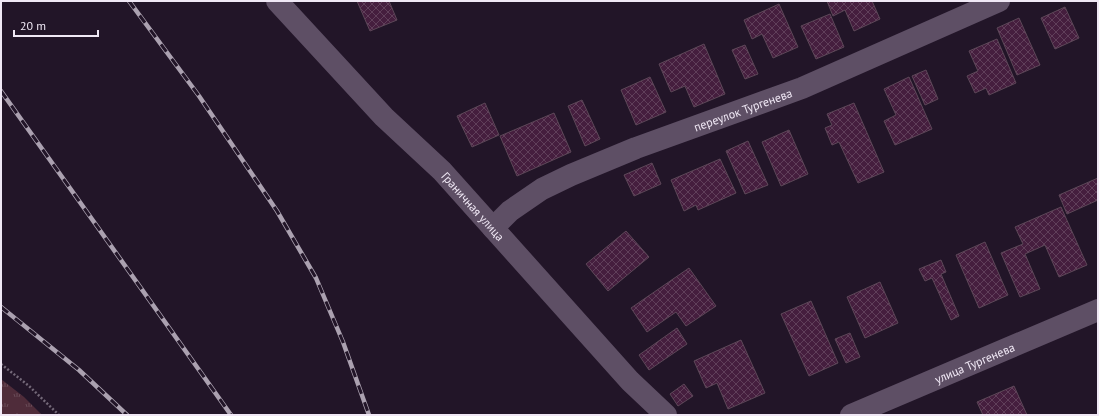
<svg xmlns="http://www.w3.org/2000/svg" width="1099" height="416" viewBox="0 0 1099 416" font-family="'PT Sans',sans-serif">
  <style>
    .grass { fill: url(#grass-tufts) }
    .building { fill: url(#building-cross-hatch); stroke: #5d4758 }
    .lines { fill: none; stroke-linecap: round; stroke-linejoin: round }
    .path { stroke: #736878; stroke-width: 2.5; stroke-dasharray: 2 2; stroke-linecap: butt }
    .minor { stroke: #5e4f65; stroke-width: 22 }
    .rail-casing { stroke: #aba1b0; stroke-width: 4.5 }
    .rail { stroke: #221528; stroke-width: 3; stroke-dasharray: 9; stroke-linecap: butt }
    .labels { text-anchor: middle; dominant-baseline: central; stroke-width: 3.5; stroke-linejoin: round; paint-order: stroke }
    .street-label { font-size: 12px; fill: #f0e8f5; stroke: #221528 }
  </style>
  <defs>
    <pattern id="grass-tufts" width="24" height="20" patternUnits="userSpaceOnUse"><rect width="24" height="20" fill="#4f2c3a"/><path d="M3 7l-1-3M5 7V3M7 7l1-3M15 17l-1-3M17 17v-4M19 17l1-3" fill="none" stroke="#694b57"/></pattern>
    <pattern id="building-cross-hatch" width="8" height="8" patternUnits="userSpaceOnUse"><rect width="8" height="8" fill="#451e3e"/><path d="M0 0l8 8M0 8l8-8" fill="none" stroke="#603f5a"/></pattern>
  </defs>
  <rect width="100%" height="100%" fill="#221528"/>
  <path class="grass" d="M1 379 24 397 42 415H1Z"/>
  <g class="building">
    <path d="M357 1H389L397 20 370 31Z"/>
    <path d="M827 1H872L880 19 854 31 845 10 833 16Z"/>
    <path d="M779 4 798 47 773 58 762 34 752 39 744 20Z"/>
    <path d="M1065 7 1079 38 1055 49 1041 18Z"/>
    <path d="M830 14 844 47 816 59 801 26Z"/>
    <path d="M1019 18 1040 65 1017 75 997 28Z"/>
    <path d="M997 39 1016 83 989 95 986 88 975 93 967 76 978 71 969 51Z"/>
    <path d="M704 44 725 94 694 107 685 86 671 92 659 64Z"/>
    <path d="M745 45 758 74 745 79 732 50Z"/>
    <path d="M926 70 938 99 925 105 912 76Z"/>
    <path d="M650 77 666 112 636 125 621 90Z"/>
    <path d="M909 77 932 129 895 145 884 121 896 115 884 89Z"/>
    <path d="M582 100 600 139 585 146 568 106Z"/>
    <path d="M485 103 499 135 472 147 457 116Z"/>
    <path d="M854 103 884 172 858 183 839 142 832 145 825 128 832 125 827 114Z"/>
    <path d="M554 113 571 152 517 176 500 136Z"/>
    <path d="M789 130 808 174 781 186 762 142Z"/>
    <path d="M748 141 768 185 745 194 726 151Z"/>
    <path d="M720 159 736 193 698 210 696 205 684 211 671 180Z"/>
    <path d="M652 163 661 184 634 196 624 175Z"/>
    <path d="M1098 178V200L1067 214 1059 195Z"/>
    <path d="M1061 207 1087 265 1059 277 1045 245 1025 254 1040 289 1020 297 1001 253 1023 244 1015 227Z"/>
    <path d="M626 231 649 257 608 291 586 264Z"/>
    <path d="M985 242 1008 295 979 308 956 255Z"/>
    <path d="M941 260 946 272 941 274 959 316 951 320 932 278 925 281 919 269Z"/>
    <path d="M689 268 716 306 686 326 676 312 647 332 631 308Z"/>
    <path d="M880 282 898 323 865 338 847 297Z"/>
    <path d="M811 301 838 363 809 376 781 314Z"/>
    <path d="M677 328 687 344 649 370 639 355Z"/>
    <path d="M850 333 860 357 846 363 835 339Z"/>
    <path d="M741 340 765 393 728 409 717 383 706 388 694 361Z"/>
    <path d="M684 384 693 396 678 406 670 394Z"/>
    <path d="M1014 386 1027 415H983L977 402Z"/>
  </g>
  <g class="lines">
    <path class="path" d="M1 364 29 386 59 415"/>
    <g class="minor">
      <path id="s1" d="M277 1 384 117 442 171 630 381 666 415"/>
      <path id="s2" d="M493 228 510 211 542 189 571 175 636 148 802 88 999 1"/>
      <path id="s3" d="M851 415 1098 310"/>
    </g>
    <defs>
      <g id="rail">
        <path d="M129 1 199 96 277 211 316 278 343 342 369 415"/>
        <path d="M1 91 231 415"/>
        <path d="M1 307 79 370 127 415"/>
      </g>
    </defs>
    <use href="#rail" class="rail-casing"/>
    <use href="#rail" class="rail"/>
  </g>
  <g class="labels">
    <g class="street-label">
      <text stroke="none"><textPath href="#s2" startOffset="279">переулок Тургенева</textPath></text>
      <text stroke="none"><textPath href="#s1" startOffset="284">Граничная улица</textPath></text>
      <text stroke="none"><textPath href="#s3" startOffset="134">улица Тургенева</textPath></text>
    </g>
  </g>
  <rect width="1099" height="416" fill="none" stroke="#f0e8f5" stroke-width="4"/>
  <path d="M14 30v6h84v-6" fill="none" stroke="#f0e8f5" stroke-width="2"/>
  <text x="20" y="30" font-size="12" fill="#f0e8f5" stroke="#221528" stroke-width="3" paint-order="stroke">20 m</text>
</svg>
